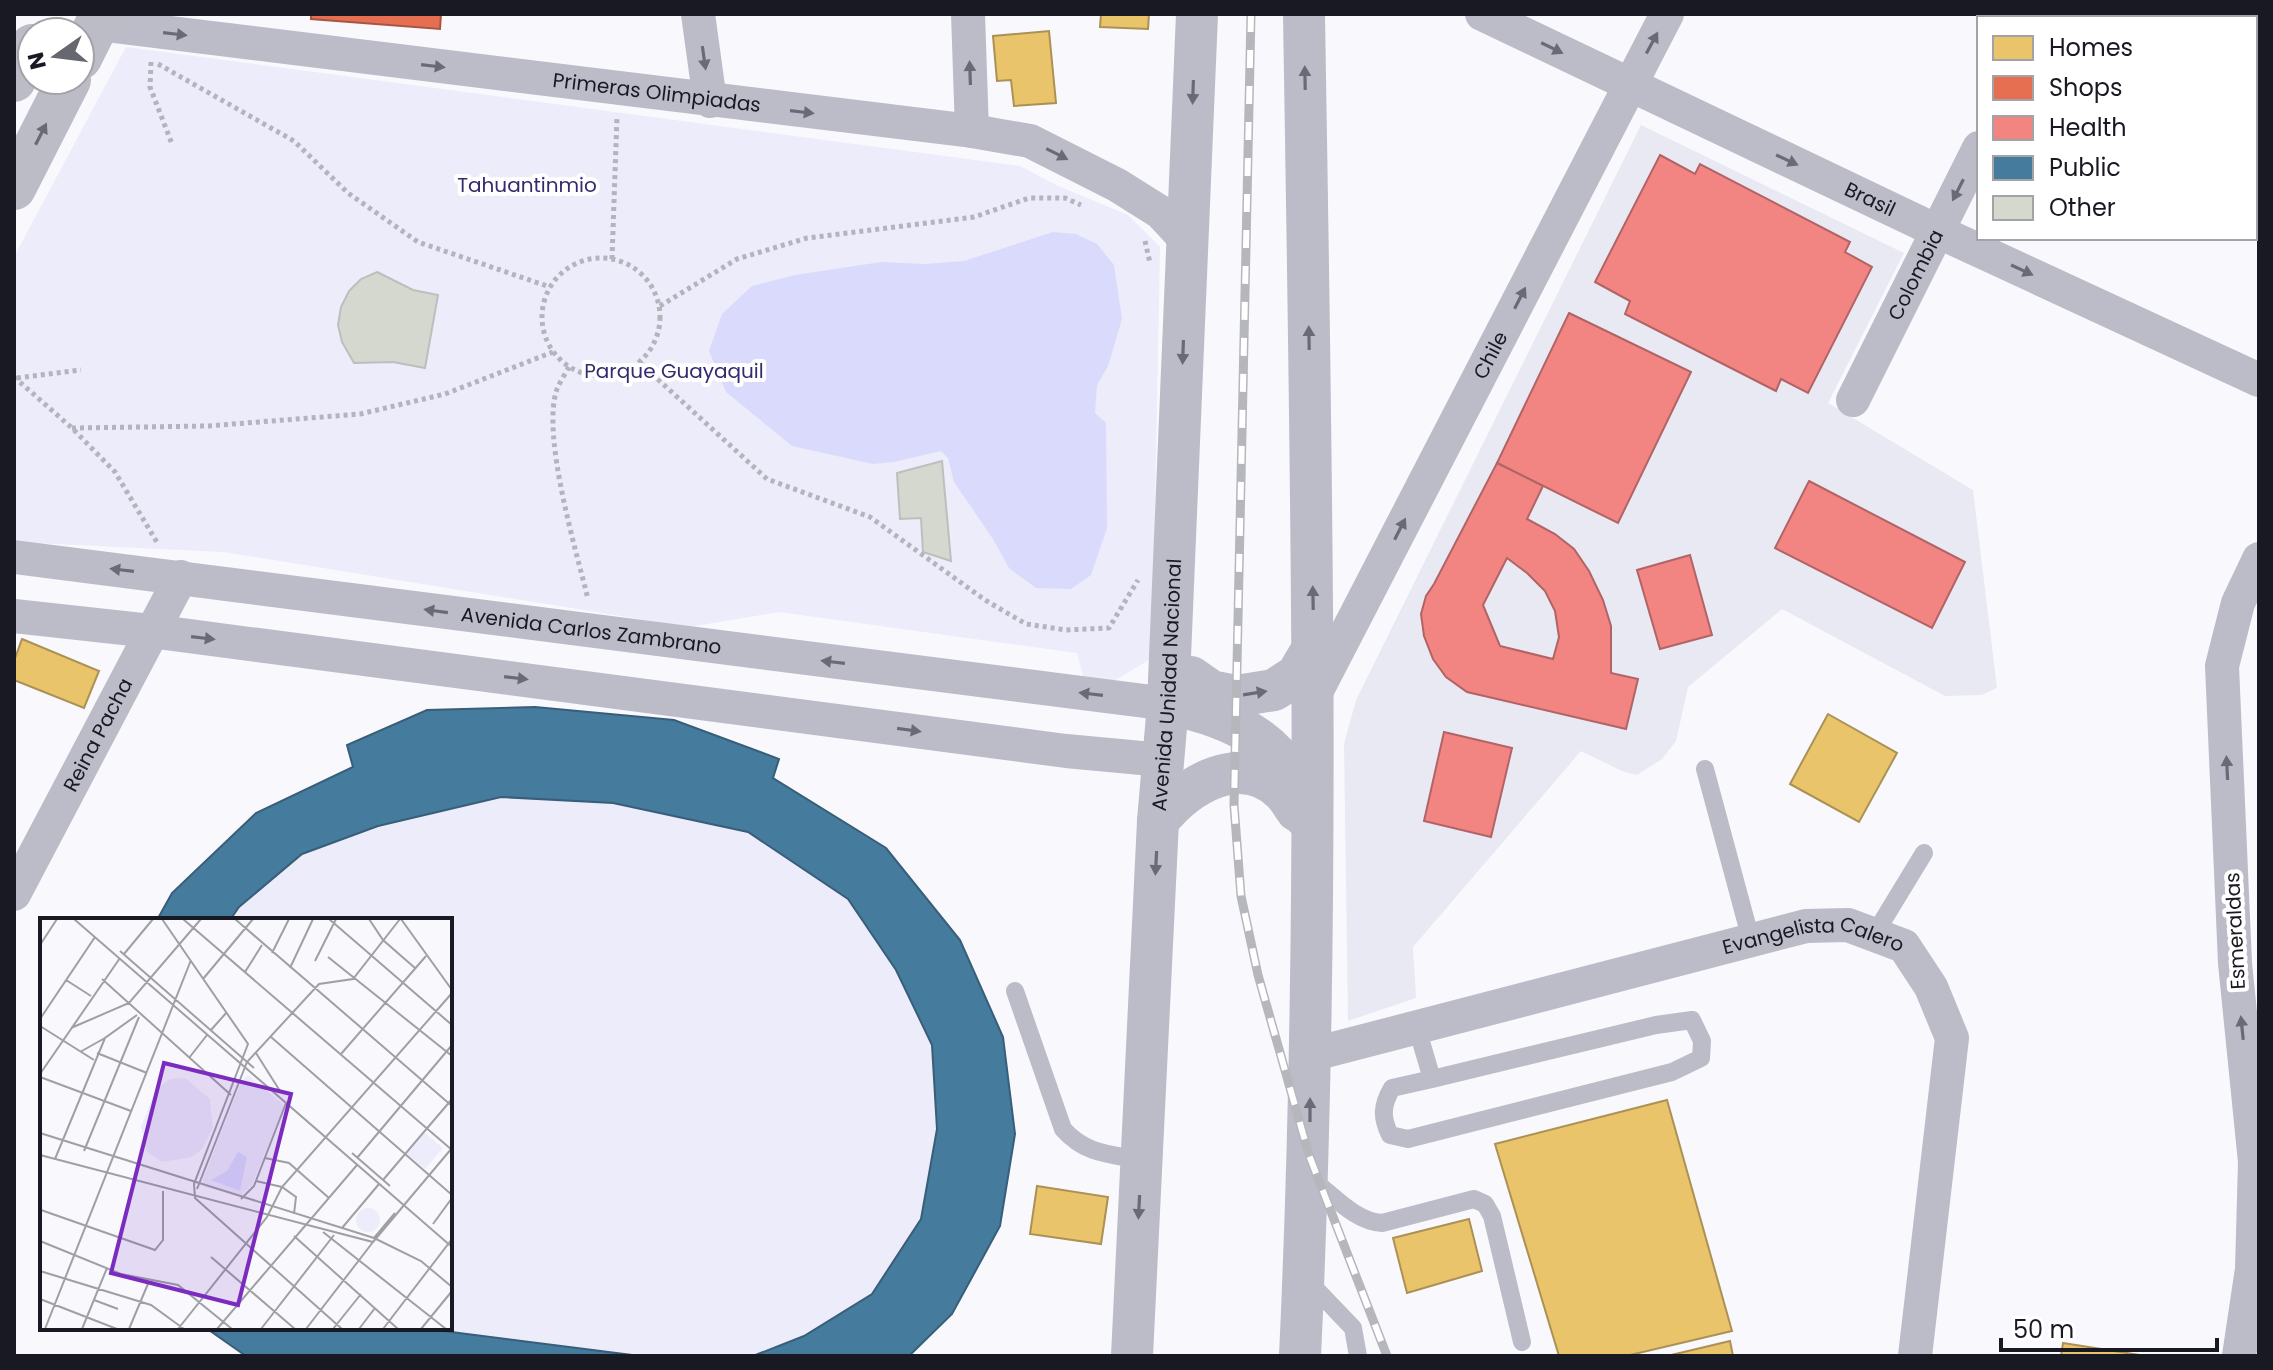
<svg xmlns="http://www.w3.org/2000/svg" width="2273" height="1370" viewBox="0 0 2273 1370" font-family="Poppins,sans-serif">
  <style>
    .built { fill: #e9e9f4 }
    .green { fill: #ececfb }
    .water { fill: #dadafc }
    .homes { fill: #e9c46a; stroke: #ab9155; stroke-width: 2 }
    .shops { fill: #e76f51; stroke: #a95544; stroke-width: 2 }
    .health { fill: #f28482; stroke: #b16466; stroke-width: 2; fill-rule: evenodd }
    .public { fill: #457b9d; stroke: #385e79; stroke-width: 2 }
    .building { fill: #d4d8cf; stroke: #bdbfbc; stroke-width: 2 }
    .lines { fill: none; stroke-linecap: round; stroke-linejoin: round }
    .path { stroke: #b4b4bd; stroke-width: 5; stroke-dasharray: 4 4; stroke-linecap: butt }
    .service { stroke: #bcbcc8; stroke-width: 18 }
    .minor { stroke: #bcbcc8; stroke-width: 34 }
    .tertiary { stroke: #bcbcc8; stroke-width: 42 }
    .secondary { stroke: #bcbcc7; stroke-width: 44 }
    .rail-casing { stroke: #b6b6bd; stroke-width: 9 }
    .rail { stroke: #fff; stroke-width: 6; stroke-dasharray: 18; stroke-linecap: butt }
    .oneway { fill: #6a6a76 }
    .labels { text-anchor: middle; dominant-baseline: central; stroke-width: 8; stroke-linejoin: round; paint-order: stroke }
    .street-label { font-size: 20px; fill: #191924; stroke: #fff }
    .park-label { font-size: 20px; fill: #332b6d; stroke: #fff }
    .inset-road { fill: none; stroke: #9f9fa6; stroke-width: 2 }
    .view { fill: #7b2cbf; fill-opacity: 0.15; stroke: #7b2cbf; stroke-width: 4 }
    .inset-edge { fill: none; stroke: #191924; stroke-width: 4 }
  </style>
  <rect width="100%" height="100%" fill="#f8f8fd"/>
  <path class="built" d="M1641 125 1904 253 1828 403 1973 490 1997 688 1982 695 1945 696 1782 609 1688 687 1676 741 1662 759 1637 775 1622 771 1581 751 1413 947 1416 998 1348 1021 1344 744 1356 700Z"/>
  <g class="green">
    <path d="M126 47 1020 166 1058 186 1128 215 1160 247 1152 658 1112 682 1084 679 1077 653 779 612 689 627 224 552 14 542V257Z"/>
    <path d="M535 707 674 720 779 759 773 778 886 848 960 940 1003 1037 1015 1134 1000 1226 952 1314 909 1356H246L206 1328H450V920H157L172 893 256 813 353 767 347 745 427 710Z"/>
  </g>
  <path class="water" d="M1053 232 1076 234 1097 244 1114 265 1122 319 1108 366 1097 385 1095 413 1106 423 1107 528 1091 575 1071 589 1036 588 1009 568 993 539 954 482 948 458 941 451 894 462 873 464 792 446 726 392 709 351 722 314 752 286 795 275 881 262 925 264 964 261Z"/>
  <g class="homes">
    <path d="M1101 14H1149L1148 29 1100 27Z"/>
    <path d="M1049 31 1056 103 1014 106 1011 80 997 81 993 36Z"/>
    <path d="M2255 60 2259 62V102L2255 110Z"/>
    <path d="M22 639 99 671 84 708 14 680V661Z"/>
    <path d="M1828 714 1897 753 1859 822 1790 784Z"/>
    <path d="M1667 1100 1732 1331 1626 1356H1559L1495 1144Z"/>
    <path d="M1037 1186 1108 1197 1101 1244 1030 1234Z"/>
    <path d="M1469 1219 1482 1271 1407 1293 1393 1238Z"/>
    <path d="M1730 1341 1733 1356H1667Z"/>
    <path d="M2063 1343 2146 1356H2061Z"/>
  </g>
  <path class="shops" d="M311 14H441L440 29 311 19Z"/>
  <g class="health">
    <path d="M1660 155 1695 174 1700 164 1850 242 1845 252 1872 267 1808 393 1781 379 1776 391 1625 314 1630 301 1595 282Z"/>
    <path d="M1569 313 1691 372 1618 523 1497 463Z"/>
    <path d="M1497 463 1543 486 1527 519 1555 534 1574 549 1589 571 1603 600 1611 626V673L1638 679 1626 729 1467 692 1446 677 1433 659 1424 636 1421 614 1426 596 1434 584ZM1507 558 1527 573 1545 591 1555 611 1559 637 1553 659 1500 646 1483 605Z"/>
    <path d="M1809 481 1965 562 1932 628 1775 548Z"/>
    <path d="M1690 555 1712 635 1660 649 1637 570Z"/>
    <path d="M1444 732 1512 748 1491 837 1424 821Z"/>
  </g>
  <g class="public">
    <path d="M535 707 674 720 779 759 773 778 886 848 960 940 1003 1037 1015 1134 1000 1226 952 1314 909 1356H753L804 1336 872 1294 921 1219 937 1129 932 1045 896 970 848 899 748 832 613 803 501 797 378 826 302 854 239 907 230 920H157L172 893 256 813 353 767 347 745 427 710Z"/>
    <path d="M206 1328H420L640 1356H246Z"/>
  </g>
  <g class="building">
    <path d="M377 272 413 290 438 295 425 368 393 362 354 363 342 342 338 325 341 307 349 291 361 279Z"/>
    <path d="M942 461 951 561 923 552 921 518 900 519 897 473Z"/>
  </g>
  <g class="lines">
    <g class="path">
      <path d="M151 62 150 87 172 144"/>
      <path d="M158 64 294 141 348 193 418 242 550 287"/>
      <path d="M1145 241 1150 263"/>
      <circle cx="601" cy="317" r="59"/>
      <path d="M612 259 617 116"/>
      <path d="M660 306 737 259 807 238 974 217 1029 198H1065L1081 205"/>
      <path d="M640 363 767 479 870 517 985 600 1026 624 1066 630 1109 628 1138 580"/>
      <path d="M569 367C565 374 560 382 557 389 541 434 576 550 588 599"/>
      <path d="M14 377 72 428 115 472 158 544"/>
      <path d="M17 378 81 370"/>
      <path d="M72 428 208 426 360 414 445 394 553 352"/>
    </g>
    <g class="service">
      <path d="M1705 769 1751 940"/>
      <path d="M1874 935 1924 853"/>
      <path d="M1015 991 1063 1129C1085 1154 1109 1154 1141 1160"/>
      <path d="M1417 1028 1432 1079 1392 1088C1382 1105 1381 1117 1390 1135L1408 1139 1672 1072 1701 1058 1702 1041 1692 1020 1656 1025 1432 1079"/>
      <path d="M1310 1178C1332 1194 1355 1222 1382 1223L1474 1199 1485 1204 1492 1216 1522 1342"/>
      <path d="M1308 1281 1353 1328 1358 1356"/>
    </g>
    <g class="minor">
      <path d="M698 14 710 101"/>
      <path d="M968 14 972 131"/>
      <path id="s1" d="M1482 14 1937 231 2259 380"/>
      <path d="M2046 18 2048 14"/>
      <path id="s2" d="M97 24 972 131 1030 141 1117 185 1160 212 1187 241"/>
      <path id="s3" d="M1853 400 1979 148"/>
      <path id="s4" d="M14 557 1168 704"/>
      <path d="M14 616 151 631 1066 751 1163 760"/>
      <path id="s5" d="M1313 698 1667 14"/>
      <path id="s6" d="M14 894 181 577"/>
      <path id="s7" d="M1310 1055 1806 926 1848 925 1904 946 1931 987 1952 1038 1915 1356"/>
      <path d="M2239 1356 2252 1269 2255 1162 2235 963 2222 666 2238 603 2259 559"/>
    </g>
    <g class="tertiary">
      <path d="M1191 677 1211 691 1237 696 1274 690 1297 675 1313 648"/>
      <path d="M1168 704C1233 717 1294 743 1305 817"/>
      <path d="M1158 821C1187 785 1240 751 1282 791 1288 796 1292 805 1297 811"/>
      <path id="s8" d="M1132 1356 1158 821 1168 704 1197 14"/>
      <path d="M1300 1356C1321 909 1311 461 1304 14"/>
    </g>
    <g class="secondary">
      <path d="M80 58 102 14"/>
      <path d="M14 80 32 46"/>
      <path d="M14 188 69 80"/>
    </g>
    <defs>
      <path id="rail" d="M1251 14 1234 805 1241 896 1258 975 1309 1155 1387 1356"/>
    </defs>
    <use href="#rail" class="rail-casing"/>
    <use href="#rail" class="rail"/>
  </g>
  <defs><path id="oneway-solid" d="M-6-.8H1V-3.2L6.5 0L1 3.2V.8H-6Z" transform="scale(2)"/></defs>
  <g class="oneway">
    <use href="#oneway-solid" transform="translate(175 34) rotate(7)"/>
    <use href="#oneway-solid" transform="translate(1652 43) rotate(-62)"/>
    <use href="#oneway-solid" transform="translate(1552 48) rotate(26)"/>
    <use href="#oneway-solid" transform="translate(704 58) rotate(82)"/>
    <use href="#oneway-solid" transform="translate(433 66) rotate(7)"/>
    <use href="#oneway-solid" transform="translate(970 73) rotate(-92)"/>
    <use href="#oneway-solid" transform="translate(1305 78) rotate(-91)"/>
    <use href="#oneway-solid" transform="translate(1193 92) rotate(92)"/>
    <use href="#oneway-solid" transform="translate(802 112) rotate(7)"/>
    <use href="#oneway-solid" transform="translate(41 134) rotate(-63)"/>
    <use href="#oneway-solid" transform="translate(1057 154) rotate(27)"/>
    <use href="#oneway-solid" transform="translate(1787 160) rotate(25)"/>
    <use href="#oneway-solid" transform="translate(1958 190) rotate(117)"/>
    <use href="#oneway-solid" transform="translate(2022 270) rotate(25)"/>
    <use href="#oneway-solid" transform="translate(1520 298) rotate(-63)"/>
    <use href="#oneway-solid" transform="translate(1309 338) rotate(-91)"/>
    <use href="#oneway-solid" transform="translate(1183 352) rotate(92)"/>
    <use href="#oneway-solid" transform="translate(1400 529) rotate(-63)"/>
    <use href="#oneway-solid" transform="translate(122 570) rotate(-173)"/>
    <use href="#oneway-solid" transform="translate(1313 598) rotate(-91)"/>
    <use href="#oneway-solid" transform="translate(436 611) rotate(-172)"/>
    <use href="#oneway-solid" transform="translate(203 638) rotate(7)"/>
    <use href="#oneway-solid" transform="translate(833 662) rotate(-173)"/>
    <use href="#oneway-solid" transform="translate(516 678) rotate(7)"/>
    <use href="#oneway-solid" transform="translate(1255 693) rotate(-9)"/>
    <use href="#oneway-solid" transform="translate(1091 694) rotate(-173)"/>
    <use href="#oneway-solid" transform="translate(909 730) rotate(8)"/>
    <use href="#oneway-solid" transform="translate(2227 768) rotate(-93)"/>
    <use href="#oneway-solid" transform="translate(1156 863) rotate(93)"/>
    <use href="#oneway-solid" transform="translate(2242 1028) rotate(-96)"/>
    <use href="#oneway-solid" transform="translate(1310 1110) rotate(-90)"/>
    <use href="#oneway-solid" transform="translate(1139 1207) rotate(93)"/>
  </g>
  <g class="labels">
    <g class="street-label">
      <text stroke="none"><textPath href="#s2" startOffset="564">Primeras Olimpiadas</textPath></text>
      <text stroke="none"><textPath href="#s1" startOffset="430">Brasil</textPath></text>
      <text stroke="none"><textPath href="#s3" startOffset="140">Colombia</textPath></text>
      <text stroke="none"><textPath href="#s5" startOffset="386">Chile</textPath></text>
      <text stroke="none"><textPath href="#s4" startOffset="582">Avenida Carlos Zambrano</textPath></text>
      <text stroke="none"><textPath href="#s8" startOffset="672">Avenida Unidad Nacional</textPath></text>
      <text stroke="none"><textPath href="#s6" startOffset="180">Reina Pacha</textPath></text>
      <text transform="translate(2235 931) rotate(-93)">Esmeraldas</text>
      <text stroke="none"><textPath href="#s7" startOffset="520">Evangelista Calero</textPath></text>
    </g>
    <g class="park-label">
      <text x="527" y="185">Tahuantinmio</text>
      <text x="674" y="371">Parque Guayaquil</text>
    </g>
  </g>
  <g transform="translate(40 918)">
    <rect width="412" height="412" fill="#f8f8fd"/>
    <path d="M208 157 244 187 212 267 201 278 163 268V261L201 164ZM145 160 170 181 173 210 162 231 152 239 122 244 107 234 101 209 116 171 130 161ZM385 215 403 230 385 251 367 236ZM316 302a12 12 0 1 1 24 0a12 12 0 1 1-24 0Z" fill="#ececfb"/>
    <path d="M198 234 207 239 200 273 171 262 187 253Z" fill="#dadafc"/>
    <path class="inset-road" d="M34 1 412 329M122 1 208 126 154 266 155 280 302 411M143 1 412 232M195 1 412 188M289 1 412 107M329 1 343 22 375 50M361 1 412 72M0 27 17 1M80 33 214 150M232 35 249 1M84 36 113 1M288 39 412 138M275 43 296 1M250 50 273 1M205 54 222 27M62 61 191 177M163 61 213 1M26 62 51 78M0 101 55 19M0 108 54 142M31 110 89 85 161 1M171 112 187 94M231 119 412 277M40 134 65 120M57 135 107 155M216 135 240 173M301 136 386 38M149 140 167 117M0 156 80 40M0 159 91 193M0 215 334 320 381 343 412 369M44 233 99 99M312 235 350 268M0 237 333 324 412 230M225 240 249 245 289 280M317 240 412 127M15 241 65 120 97 97M343 262 412 181M216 263 242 269 256 279 254 296M157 271 207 144 279 66 313 61 360 1M201 281 214 268 246 185M1 292 115 332 123 322V273M393 306 412 280M302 310 339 266M283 314 406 411M254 318 358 411M334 320 355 295M0 323 81 356 138 367 192 411M171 339 255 411M0 353 111 387 144 411M0 381 77 411M54 382 78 391M5 411 151 42M42 411 67 350M89 411 110 361M138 411 227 299 242 269 412 75M177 411 317 247M221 411 294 317M266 411 333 324M293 411 321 376M319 411 335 390M343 411 412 321M381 411 412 373"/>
    <path class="view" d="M124 145 251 176 198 387 71 355Z"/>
    <rect width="412" height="412" class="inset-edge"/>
  </g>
  <rect width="2273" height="1370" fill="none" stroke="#191924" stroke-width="32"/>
  <rect x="1977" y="16" width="280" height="224" fill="#ffffff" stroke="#a3a3a7" stroke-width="2"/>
  <rect x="1993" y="36" width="40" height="24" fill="#e9c46a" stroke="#a3a3a7" stroke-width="2"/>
  <text x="2049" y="56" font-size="24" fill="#191924">Homes</text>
  <rect x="1993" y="76" width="40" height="24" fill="#e76f51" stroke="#a3a3a7" stroke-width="2"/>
  <text x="2049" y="96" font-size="24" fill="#191924">Shops</text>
  <rect x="1993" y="116" width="40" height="24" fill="#f28482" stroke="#a3a3a7" stroke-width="2"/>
  <text x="2049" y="136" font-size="24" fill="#191924">Health</text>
  <rect x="1993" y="156" width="40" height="24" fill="#457b9d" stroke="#a3a3a7" stroke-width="2"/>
  <text x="2049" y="176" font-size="24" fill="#191924">Public</text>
  <rect x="1993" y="196" width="40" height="24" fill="#d4d8cf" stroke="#a3a3a7" stroke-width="2"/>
  <text x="2049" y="216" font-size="24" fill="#191924">Other</text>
  <g transform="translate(56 56) rotate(256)"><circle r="38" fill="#ffffff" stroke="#a3a3a7" stroke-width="2"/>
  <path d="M0-6L14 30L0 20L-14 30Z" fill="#676770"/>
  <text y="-12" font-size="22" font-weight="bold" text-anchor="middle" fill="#191924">N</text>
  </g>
  <path d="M2001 1338v12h216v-12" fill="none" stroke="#191924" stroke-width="4"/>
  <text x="2013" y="1338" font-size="24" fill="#191924" stroke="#ffffff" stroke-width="6" paint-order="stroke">50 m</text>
</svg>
